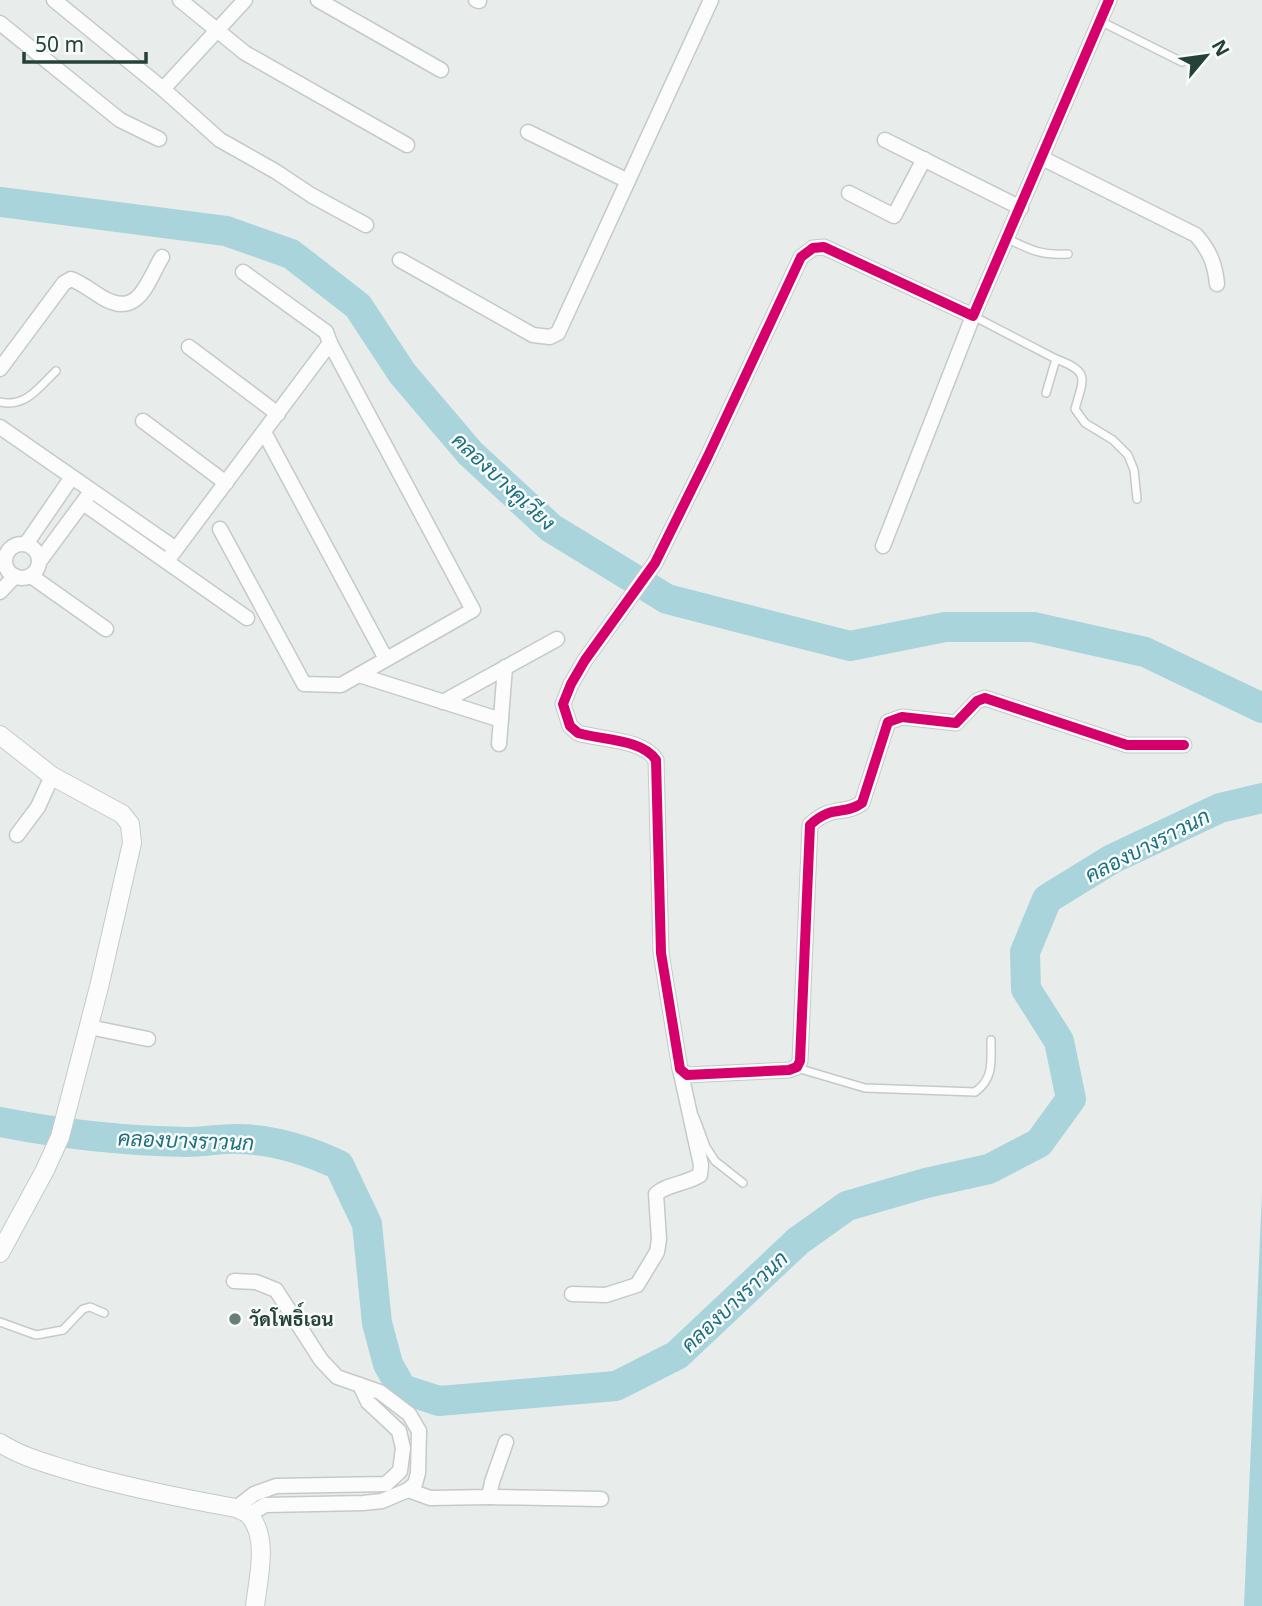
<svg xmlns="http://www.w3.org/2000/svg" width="1262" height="1606" viewBox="0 0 1262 1606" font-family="'Noto Sans',Sarabun,sans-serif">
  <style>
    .water { fill: #a9d4db }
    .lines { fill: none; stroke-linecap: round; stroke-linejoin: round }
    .river { stroke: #a9d4db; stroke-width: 30 }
    .service-casing { stroke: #c5cac8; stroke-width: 10 }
    .minor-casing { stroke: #c5cac8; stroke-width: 17 }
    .tertiary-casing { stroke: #c5cac8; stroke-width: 20 }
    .service { stroke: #fcfcfc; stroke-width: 7 }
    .minor { stroke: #fcfcfc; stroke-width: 14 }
    .tertiary { stroke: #fcfcfc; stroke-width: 18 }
    .cycleway-casing { stroke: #f7fbf9; stroke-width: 15 }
    .cycleway { stroke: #d6006c; stroke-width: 10 }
    .poi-dot { fill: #697e78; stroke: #f7fbf9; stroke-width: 2.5 }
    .labels { text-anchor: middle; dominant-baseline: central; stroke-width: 5; stroke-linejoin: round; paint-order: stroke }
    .poi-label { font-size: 19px; font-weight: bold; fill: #24423a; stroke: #f7fbf9; text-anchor: start }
    .water-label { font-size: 21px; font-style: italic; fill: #1c6f80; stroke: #f7fbf9 }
  </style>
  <rect width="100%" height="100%" fill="#e8edeb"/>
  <path class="water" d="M1262 1193V1606H1244Z"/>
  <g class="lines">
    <g class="river">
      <path d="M0 202 226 231 291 254 358 306 402 373 470 453 551 528 667 599 850 646 945 627H1033L1145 652 1262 708"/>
      <path d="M0 1122C61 1134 125 1141 187 1142 205 1142 223 1138 241 1139 275 1140 309 1151 339 1165L367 1224 377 1323 388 1364 402 1389 439 1401 616 1386 677 1355 798 1241 847 1206 926 1183 989 1169 1039 1143 1071 1099 1059 1041 1026 989 1025 952 1047 899 1112 859 1220 808 1262 798"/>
    </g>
    <defs>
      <g id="service">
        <path d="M1100 21 1182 62"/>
        <path d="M1008 239C1031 250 1042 256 1068 254"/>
        <path d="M973 316 1056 359 1046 393"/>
        <path d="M1056 359C1090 372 1084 377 1075 409L1085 423 1113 440 1128 455 1134 470 1137 499"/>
        <path d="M0 402C26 408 39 387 56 371"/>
        <path d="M797 1068 865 1088 975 1092C994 1079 991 1061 991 1040"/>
        <path d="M695 1117 706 1147 715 1161 743 1183"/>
        <path d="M0 1322 36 1335 63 1330 83 1309 90 1307 104 1313"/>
      </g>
      <g id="minor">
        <path d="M54 0 163 89 220 140 275 171 311 195 366 225"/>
        <path d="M180 0 245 53 407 145"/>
        <path d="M318 0 441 70"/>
        <path d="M476 0 479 1"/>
        <path d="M1109 0 973 316 824 247 813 248 801 257 708 456 655 563 585 660 571 684 563 704 570 726 578 733C601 740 643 739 656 760L661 953 680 1069 687 1075 789 1070 797 1067 800 1061 810 825C832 804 844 816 862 803L888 722 902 717 956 723 977 701 985 698 1127 745H1184"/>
        <path d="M0 23 120 120 159 139"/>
        <path d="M163 89 245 0"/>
        <path d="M528 132 628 181"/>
        <path d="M885 140 1021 208"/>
        <path d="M1042 158 1196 235C1210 251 1215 264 1217 284"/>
        <path d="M849 193 894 216 924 159"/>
        <path d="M400 260 533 335 550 337 558 333 711 0"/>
        <path d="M243 272 326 332 330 343"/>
        <path d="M189 347 278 414"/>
        <path d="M0 369 64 283 71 279C84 284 94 293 105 299 139 317 147 282 162 257"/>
        <path d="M143 421 226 483"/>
        <path d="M0 427 176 549"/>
        <path d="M264 432 386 659"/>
        <path d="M83 503 247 618"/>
        <circle cx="22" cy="561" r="17"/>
        <path d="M26 544 72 477"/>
        <path d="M883 546 973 316"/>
        <path d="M167 561 330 343 473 610 341 685 304 684 220 529"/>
        <path d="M39 562 87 497"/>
        <path d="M31 576 106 629"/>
        <path d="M0 592 15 576"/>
        <path d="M359 675 501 720"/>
        <path d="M443 702 557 639"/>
        <path d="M499 744 505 667"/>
        <path d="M17 835 38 807 52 776"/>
        <path d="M89 1027 148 1039"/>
        <path d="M234 1281 256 1282 276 1290 321 1360 337 1377 380 1392 409 1414 419 1431 418 1473 415 1484 408 1490 382 1501 363 1503 265 1505 249 1515"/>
        <path d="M572 1294 606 1295 637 1285 657 1252 659 1239 656 1194C667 1184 686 1184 700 1175L701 1165 680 1069"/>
        <path d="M408 1490 430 1498 489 1497 492 1482 506 1442"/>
        <path d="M489 1497 601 1499"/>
        <path d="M236 1508 254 1494 276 1486 386 1484 400 1471 403 1448 399 1431 368 1402 360 1385"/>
      </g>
      <g id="tertiary">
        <path d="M0 735 52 776 122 814 130 824 132 843 99 987 60 1137 45 1170 0 1253"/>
        <path d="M0 1443C22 1457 46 1463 71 1471 125 1487 180 1498 236 1508 240 1510 247 1512 250 1516 269 1539 258 1579 255 1606"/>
      </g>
    </defs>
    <use href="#service" class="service-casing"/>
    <use href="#minor" class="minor-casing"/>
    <use href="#tertiary" class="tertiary-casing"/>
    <use href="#service" class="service"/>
    <use href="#minor" class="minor"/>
    <use href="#tertiary" class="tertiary"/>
    <defs>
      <path id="cycleway" d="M1109 0 973 316 824 247 813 248 801 257 708 456 655 563 585 660 571 684 563 704 570 726 578 733C601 740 643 739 656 760L661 953 680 1069 687 1075 789 1070 797 1067 800 1061 810 825C832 804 844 816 862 803L888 722 902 717 956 723 977 701 985 698 1127 745H1184"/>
    </defs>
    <use href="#cycleway" class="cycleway-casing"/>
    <use href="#cycleway" class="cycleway"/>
  </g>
  <circle class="poi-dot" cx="235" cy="1319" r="7"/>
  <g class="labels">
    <g class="poi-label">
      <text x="249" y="1319">วัดโพธิ์เอน</text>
    </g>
    <g class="water-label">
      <text transform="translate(504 481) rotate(43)">คลองบางคูเวียง</text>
      <text transform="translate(1147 845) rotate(-27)">คลองบางราวนก</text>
      <text transform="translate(186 1140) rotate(2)">คลองบางราวนก</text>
      <text transform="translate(734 1301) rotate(-43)">คลองบางราวนก</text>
    </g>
  </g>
  <g transform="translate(1206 56) rotate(61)" stroke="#f7fbf9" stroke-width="5" paint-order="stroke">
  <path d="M0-5L12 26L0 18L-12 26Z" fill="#24423a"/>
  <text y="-10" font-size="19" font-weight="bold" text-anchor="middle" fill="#24423a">N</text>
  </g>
  <path d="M24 52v10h122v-10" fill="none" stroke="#24423a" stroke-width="3.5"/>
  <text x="35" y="52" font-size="21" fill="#24423a" stroke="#f7fbf9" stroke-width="5" paint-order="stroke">50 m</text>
</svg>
